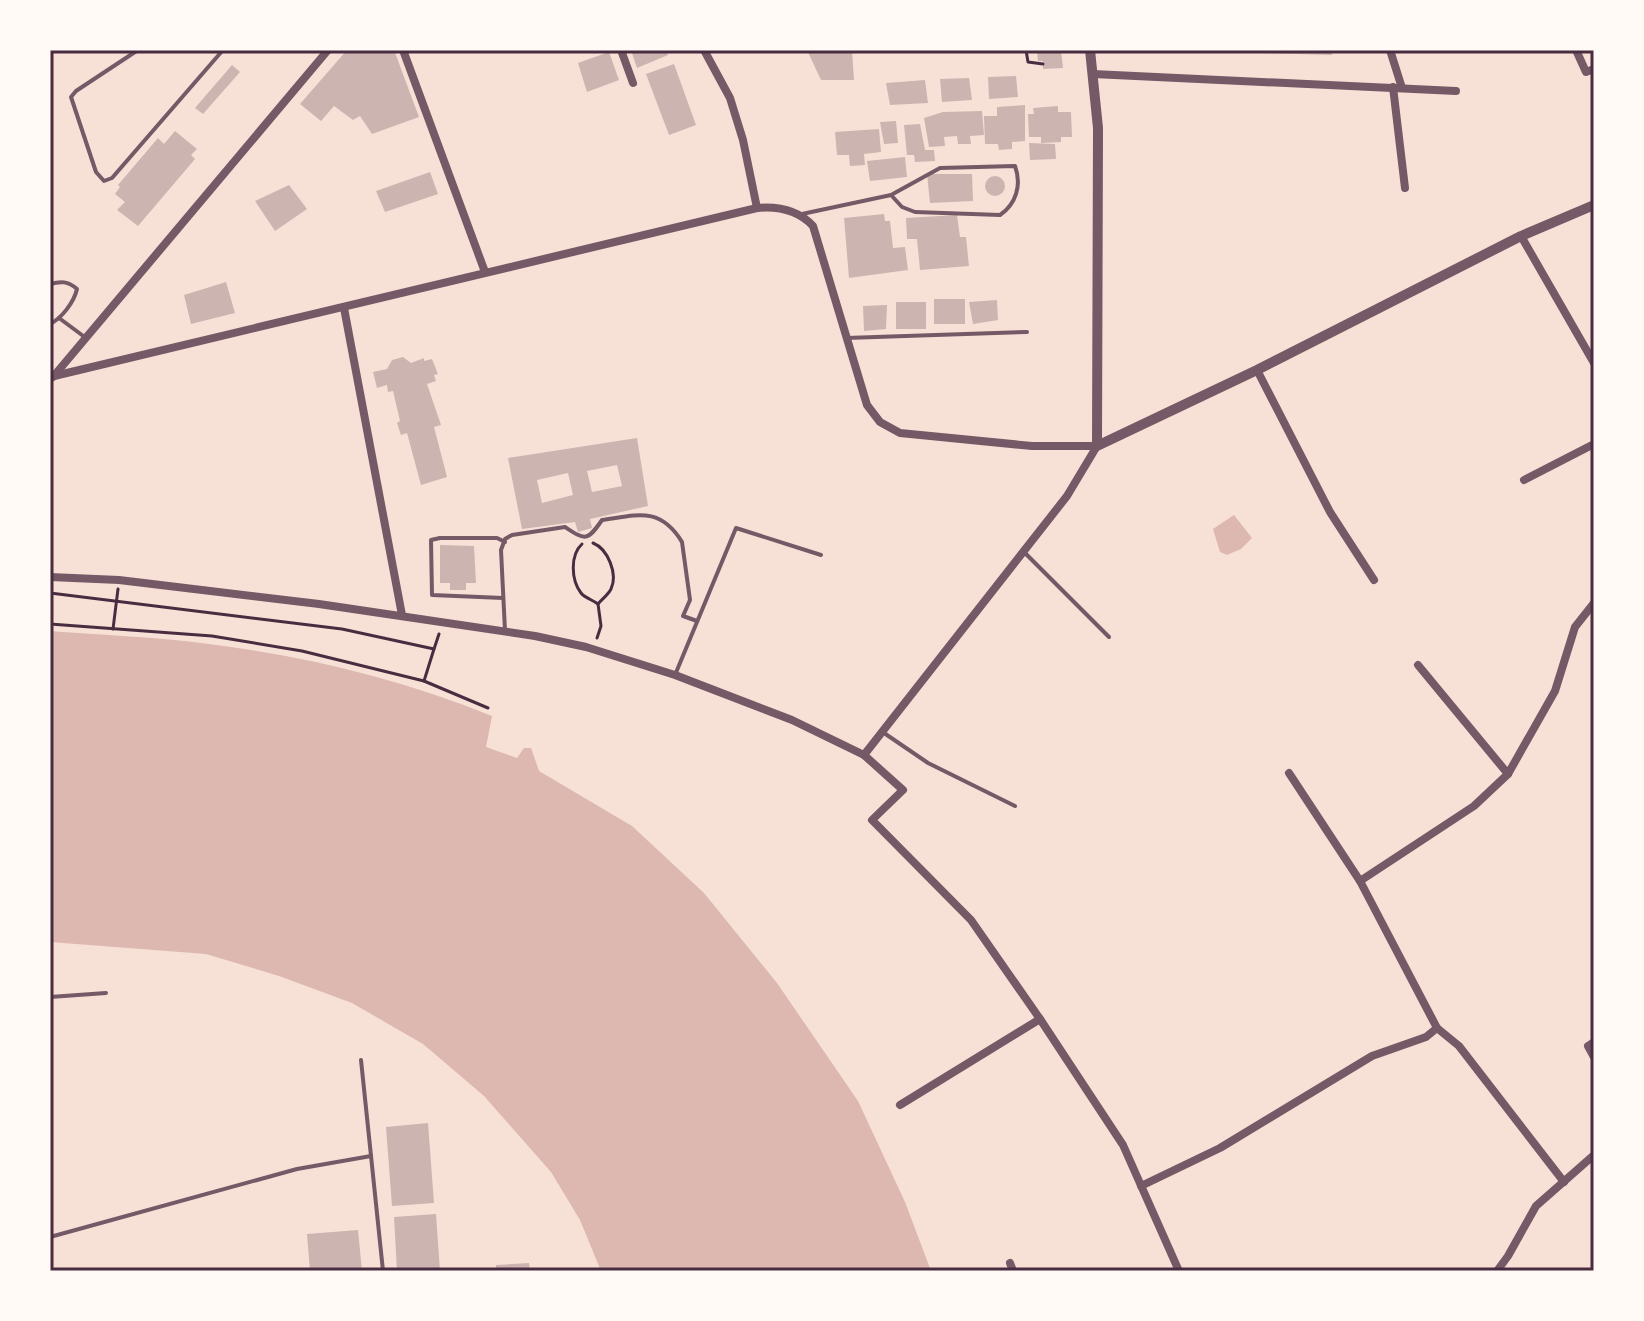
<svg xmlns="http://www.w3.org/2000/svg" width="1644" height="1321" viewBox="0 0 1644 1321" font-family="'Source Sans 3',sans-serif">
  <style>
    .water { fill: #dcb8b0 }
    .building { fill: #ccb4b1; fill-rule: evenodd }
    .lines { fill: none; stroke-linecap: round; stroke-linejoin: round }
    .path { stroke: #4a2c40; stroke-width: 3 }
    .service { stroke: #755966; stroke-width: 4 }
    .minor { stroke: #755966; stroke-width: 8 }
    .tertiary { stroke: #755966; stroke-width: 10 }
    .neatline { fill: none; stroke: #4a2c40; stroke-width: 3 }
  </style>
  <rect width="100%" height="100%" fill="#f7e1d7"/>
  <g class="water">
    <path d="M1234 515 1252 538 1241 549 1227 555 1220 552 1213 529Z"/>
    <path d="M50 631C103 635 156 637 209 644 306 656 401 679 492 716L486 747 517 758 524 748H531L539 771 632 826 704 893 777 983 858 1101 905 1202 931 1271H601L580 1220 551 1172 484 1096 423 1044 352 1003 279 976 206 954 50 942Z"/>
  </g>
  <g class="building">
    <path d="M347 50H394L419 117 372 134 360 116 353 120 334 106 321 121 300 104Z"/>
    <path d="M631 50H666L668 55 637 68Z"/>
    <path d="M807 50H852L854 80H821Z"/>
    <path d="M1037 50H1061L1063 68 1043 69V61H1038Z"/>
    <path d="M1263 50H1332V55L1263 53Z"/>
    <path d="M609 52 619 80 587 92 578 63Z"/>
    <path d="M674 64 696 125 669 135 646 74Z"/>
    <path d="M232 65 240 72 203 114 195 108Z"/>
    <path d="M1016 76 1018 97 989 99 988 77Z"/>
    <path d="M969 78 972 100 942 102 940 79Z"/>
    <path d="M925 80 928 103 890 105 886 83Z"/>
    <path d="M1025 105V141L1012 142V149L999 150 998 144H985L984 116H997V107Z"/>
    <path d="M1058 106V112H1071L1072 137H1061V142L1041 143V137H1029L1028 114H1034L1033 108Z"/>
    <path d="M982 111 984 135 970 136 971 144H958L957 136 944 137 945 146 929 147 924 118 943 112Z"/>
    <path d="M896 121 898 143 884 144 880 122Z"/>
    <path d="M920 124 925 150H934L935 161 915 162 914 155H907L904 125Z"/>
    <path d="M879 129 881 152 864 154 865 165 850 166 849 155H837L835 132Z"/>
    <path d="M175 131 197 149 191 155 195 159 138 226 117 210 125 202 115 194 120 187 118 185 158 138 164 144Z"/>
    <path d="M1029 143 1055 144 1056 159 1030 160Z"/>
    <path d="M905 157 907 177 870 181 867 161Z"/>
    <path d="M430 172 438 194 385 212 376 191Z"/>
    <path d="M927 174H972L973 201 930 203Z"/>
    <circle cx="995" cy="186" r="10"/>
    <path d="M289 185 307 209 275 231 255 201Z"/>
    <path d="M884 214 885 221H890L893 248 905 247 908 270 849 278 844 218Z"/>
    <path d="M957 215 960 237H966L969 266 920 270 917 239H907L906 218Z"/>
    <path d="M226 282 235 313 191 324 184 295Z"/>
    <rect x="934" y="299" width="31" height="25"/>
    <path d="M997 300 998 320 973 324 969 302Z"/>
    <rect x="896" y="302" width="30" height="27"/>
    <path d="M887 305 886 329 864 331 863 306Z"/>
    <path d="M403 357 411 363 424 358V361L432 359 438 374 434 375 436 381 427 384 441 425 434 427 447 477 421 485 407 433 401 435 397 423 400 421 393 391 388 392 387 385 377 388 373 372 387 369 392 360Z"/>
    <path d="M637 438 648 506 590 519 592 528 578 532 575 522 522 529 508 458ZM617 465 622 486 592 492 587 471ZM568 473 573 495 542 503 537 480Z"/>
    <path d="M440 545 474 546 476 583H466V590H450V583H440Z"/>
    <path d="M428 1123 434 1203 392 1206 386 1127Z"/>
    <path d="M436 1214 440 1271H397L394 1217Z"/>
    <path d="M358 1230 362 1271H310L307 1234Z"/>
    <path d="M529 1263 530 1271H496V1265Z"/>
  </g>
  <g class="lines">
    <g class="path">
      <path d="M1026 50 1028 62 1043 64"/>
      <path d="M593 543C608 549 618 574 611 589 608 595 602 599 598 604"/>
      <path d="M582 544C570 555 571 580 581 593 585 598 593 600 598 604L601 626 597 638"/>
      <path d="M50 593 342 629 434 649 439 634"/>
      <path d="M50 624 212 636 302 651 424 681 488 708"/>
      <path d="M113 629 118 589"/>
      <path d="M424 681 434 649"/>
    </g>
    <g class="service">
      <path d="M138 50 76 91 71 97 96 172 104 181 112 178 223 50"/>
      <path d="M802 214 891 195 940 168 1015 166C1022 185 1016 204 1000 215L915 212 902 207 891 195"/>
      <path d="M50 284C61 281 68 281 77 289 74 302 62 318 50 324"/>
      <path d="M59 318 86 338"/>
      <path d="M846 338 1027 332"/>
      <path d="M1025 553 1109 637"/>
      <path d="M503 598 432 595 431 540 440 538H497L505 542"/>
      <path d="M505 631 501 550 505 539 512 535 565 527C585 540 587 542 602 520 637 515 660 506 682 542L690 600 683 616 697 621"/>
      <path d="M675 675 736 528 821 555"/>
      <path d="M884 733 928 763 1015 806"/>
      <path d="M50 997 106 993"/>
      <path d="M361 1060 383 1271"/>
      <path d="M50 1237 297 1169 371 1156"/>
    </g>
    <g class="minor">
      <path d="M403 50 485 272"/>
      <path d="M621 50 633 83"/>
      <path d="M704 50 730 98 743 140 757 208"/>
      <path d="M1390 50 1402 88"/>
      <path d="M1576 50 1586 72 1594 69"/>
      <path d="M1093 74 1456 91"/>
      <path d="M1393 87 1405 188"/>
      <path d="M1521 236 1594 363"/>
      <path d="M344 308 402 615"/>
      <path d="M1257 370 1330 512 1374 580"/>
      <path d="M50 377 757 208C779 206 798 210 813 226L867 405 880 422 900 433 1032 446H1097"/>
      <path d="M53 377 328 50"/>
      <path d="M1524 480 1594 444"/>
      <path d="M50 577 119 580 319 604 535 636 586 647 675 675 792 720 864 755 903 790 872 820 971 920 1040 1019 1123 1145 1179 1271"/>
      <path d="M1418 665 1508 774"/>
      <path d="M864 755 1067 496 1097 446"/>
      <path d="M1289 773 1360 881 1437 1028 1459 1046 1564 1182"/>
      <path d="M1360 881 1474 806 1508 774 1555 691 1575 627 1594 603"/>
      <path d="M1594 1042 1588 1046 1594 1057"/>
      <path d="M900 1105 1040 1019"/>
      <path d="M1141 1186 1220 1148 1372 1056 1426 1037 1437 1028"/>
      <path d="M1010 1263 1013 1271"/>
      <path d="M1497 1271 1508 1256 1536 1206 1594 1155"/>
    </g>
    <path class="tertiary" d="M1090 50 1098 128 1097 446 1257 370 1521 236 1594 205"/>
  </g>
  <rect width="1644" height="1321" fill="none" stroke="#fffaf5" stroke-width="104"/>
  <rect x="52" y="52" width="1540" height="1217" class="neatline"/>
</svg>
